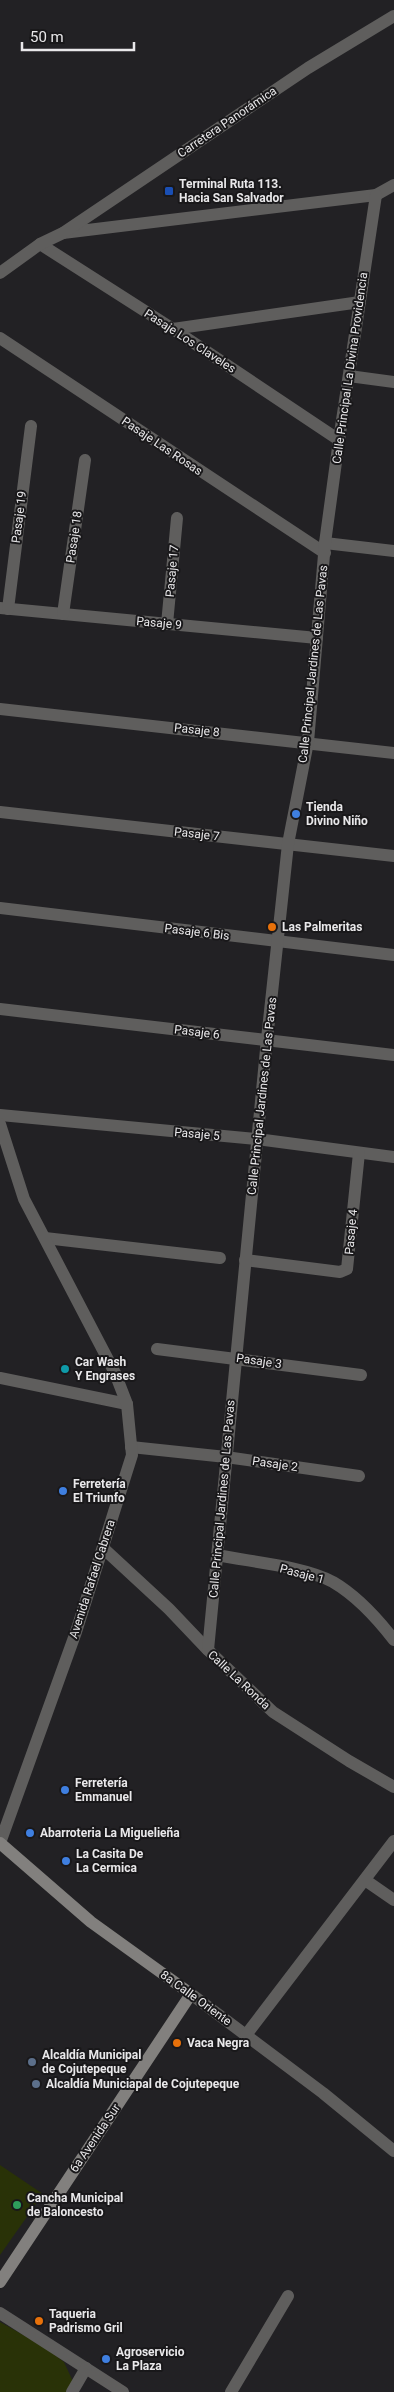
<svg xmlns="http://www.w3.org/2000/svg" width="394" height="2392" viewBox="0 0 394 2392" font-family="Roboto,sans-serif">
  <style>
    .green { fill: #293207 }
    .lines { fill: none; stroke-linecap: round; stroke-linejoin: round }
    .minor { stroke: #5f5e5d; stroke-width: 12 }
    .tertiary { stroke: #5f5e5d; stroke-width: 12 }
    .secondary { stroke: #82807e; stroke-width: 12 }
    .transit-dot { fill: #1a4fb4; stroke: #19181a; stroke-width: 2 }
    .shop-dot { fill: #3f7fe0; stroke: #19181a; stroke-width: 2 }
    .food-dot { fill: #e8710a; stroke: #19181a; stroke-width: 2 }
    .culture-dot { fill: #0f9aa8; stroke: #19181a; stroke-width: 2 }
    .service-dot { fill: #5c6f8a; stroke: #19181a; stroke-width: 2 }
    .leisure-dot { fill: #2e9e5b; stroke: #19181a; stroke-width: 2 }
    .labels { text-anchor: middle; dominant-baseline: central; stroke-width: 4; stroke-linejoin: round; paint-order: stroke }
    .street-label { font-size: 12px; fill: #e9e8ea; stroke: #19181a }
    .poi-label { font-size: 12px; font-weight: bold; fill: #e9e8ea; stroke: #19181a; text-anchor: start }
  </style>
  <rect width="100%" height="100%" fill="#222124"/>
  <g class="green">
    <path d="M0 2165 43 2194 0 2255Z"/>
    <path d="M0 2322 43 2346 64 2362 76 2388 73 2392H0Z"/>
  </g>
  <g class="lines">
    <g class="minor">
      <path d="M63 233 376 195 394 185"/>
      <path d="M40 244 173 329 339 440"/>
      <path d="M173 329 360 302"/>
      <path d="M0 338 325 553"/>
      <path d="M349 376 394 382"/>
      <path d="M325 543 394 551"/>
      <path d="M0 608 317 638"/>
      <path d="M8 609 31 426"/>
      <path d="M63 614 85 460"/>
      <path d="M167 624 177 518"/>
      <path d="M0 709 394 753"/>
      <path d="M0 812 394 856"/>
      <path d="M0 908 394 955"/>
      <path d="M0 1009 394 1055"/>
      <path d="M0 1115 257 1139 394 1157"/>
      <path d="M45 1238 220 1258"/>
      <path d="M245 1260 340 1272 347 1269 359 1153"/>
      <path d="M157 1349 361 1375"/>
      <path d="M0 1378 127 1404"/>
      <path d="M131 1447 226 1457 359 1476"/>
      <path d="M103 1548 169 1609 208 1650 273 1712 349 1761 394 1787"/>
      <path d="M217 1555C251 1562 303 1566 333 1582 357 1596 377 1618 394 1640"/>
      <path d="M208 1650 267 1039 288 844 308 742 325 543 339 440 376 195"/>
      <path d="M365 1880 394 1900"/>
      <path d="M191 1994 323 2093 394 2151"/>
      <path d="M246 2035 394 1841"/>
      <path d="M0 2313 123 2392"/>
      <path d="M72 2392 86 2368"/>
      <path d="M231 2392 288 2296"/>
    </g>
    <g class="tertiary">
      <path d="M0 273 40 244 63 233 308 68 394 16"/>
      <path d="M0 1124 24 1199 115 1373 127 1404 132 1455 76 1632 0 1843"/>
    </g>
    <path class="secondary" d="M0 1843 91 1922 191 1994 0 2282"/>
  </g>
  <rect class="transit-dot" x="164" y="186" width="10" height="10" rx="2.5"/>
  <g class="shop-dot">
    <circle cx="296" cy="814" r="5"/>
    <circle cx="63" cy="1491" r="5"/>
    <circle cx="65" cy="1790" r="5"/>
    <circle cx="30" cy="1833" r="5"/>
    <circle cx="66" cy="1861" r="5"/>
    <circle cx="106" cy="2359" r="5"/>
  </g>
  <g class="food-dot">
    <circle cx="272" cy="927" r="5"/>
    <circle cx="177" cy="2043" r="5"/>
    <circle cx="39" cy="2321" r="5"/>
  </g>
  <circle class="culture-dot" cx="65" cy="1369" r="5"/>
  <g class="service-dot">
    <circle cx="32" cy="2062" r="5"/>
    <circle cx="36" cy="2084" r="5"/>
  </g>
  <circle class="leisure-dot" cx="17" cy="2205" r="5"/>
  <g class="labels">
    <g class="street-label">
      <text transform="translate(227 122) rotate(-34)">Carretera Panorámica</text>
      <text transform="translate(190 341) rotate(33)">Pasaje Los Claveles</text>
      <text transform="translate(350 368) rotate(-82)">Calle Principal La Divina Providencia</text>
      <text transform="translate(162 446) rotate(34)">Pasaje Las Rosas</text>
      <text transform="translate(19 517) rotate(-83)">Pasaje 19</text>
      <text transform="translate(74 537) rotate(-82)">Pasaje 18</text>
      <text transform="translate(172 571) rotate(-85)">Pasaje 17</text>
      <text transform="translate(159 623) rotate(5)">Pasaje 9</text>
      <text transform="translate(313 664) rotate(-84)">Calle Principal Jardines de Las Pavas</text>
      <text transform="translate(197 730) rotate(6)">Pasaje 8</text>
      <text transform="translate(197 834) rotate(6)">Pasaje 7</text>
      <text transform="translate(197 932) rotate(7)">Pasaje 6 Bis</text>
      <text transform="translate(197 1032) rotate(7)">Pasaje 6</text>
      <text transform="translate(262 1096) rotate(-84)">Calle Principal Jardines de Las Pavas</text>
      <text transform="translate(197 1134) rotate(5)">Pasaje 5</text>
      <text transform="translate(351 1232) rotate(-85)">Pasaje 4</text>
      <text transform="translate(259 1361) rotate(8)">Pasaje 3</text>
      <text transform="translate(275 1464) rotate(8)">Pasaje 2</text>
      <text transform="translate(222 1499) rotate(-85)">Calle Principal Jardines de Las Pavas</text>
      <text transform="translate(302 1574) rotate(15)">Pasaje 1</text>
      <text transform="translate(92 1579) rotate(-72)">Avenida Rafael Cabrera</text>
      <text transform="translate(239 1680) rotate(43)">Calle La Ronda</text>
      <text transform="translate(196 1998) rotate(36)">8a Calle Oriente</text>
      <text transform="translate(95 2138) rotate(-56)">6a Avenida Sur</text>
    </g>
    <g class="poi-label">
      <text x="179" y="184">Terminal Ruta 113.<tspan x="179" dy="14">Hacia San Salvador</tspan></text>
      <text x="306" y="807">Tienda<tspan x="306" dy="14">Divino Niño</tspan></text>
      <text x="282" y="927">Las Palmeritas</text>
      <text x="75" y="1362">Car Wash<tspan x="75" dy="14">Y Engrases</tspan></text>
      <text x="73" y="1484">Ferretería<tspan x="73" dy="14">El Triunfo</tspan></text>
      <text x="75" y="1783">Ferretería<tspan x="75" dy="14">Emmanuel</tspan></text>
      <text x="40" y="1833">Abarroteria La Miguelieña</text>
      <text x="76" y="1854">La Casita De<tspan x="76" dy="14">La Cermica</tspan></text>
      <text x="187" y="2043">Vaca Negra</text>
      <text x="42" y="2055">Alcaldía Municipal<tspan x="42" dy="14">de Cojutepeque</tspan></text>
      <text x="46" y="2084">Alcaldía Municiapal de Cojutepeque</text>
      <text x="27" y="2198">Cancha Municipal<tspan x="27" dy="14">de Baloncesto</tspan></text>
      <text x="49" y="2314">Taqueria<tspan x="49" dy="14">Padrismo Gril</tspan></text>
      <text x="116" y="2352">Agroservicio<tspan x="116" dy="14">La Plaza</tspan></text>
    </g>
  </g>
  <path d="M22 42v8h112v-8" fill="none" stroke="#e9e8ea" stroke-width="2.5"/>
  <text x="30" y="42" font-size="15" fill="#e9e8ea" stroke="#19181a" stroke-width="4" paint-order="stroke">50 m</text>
</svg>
